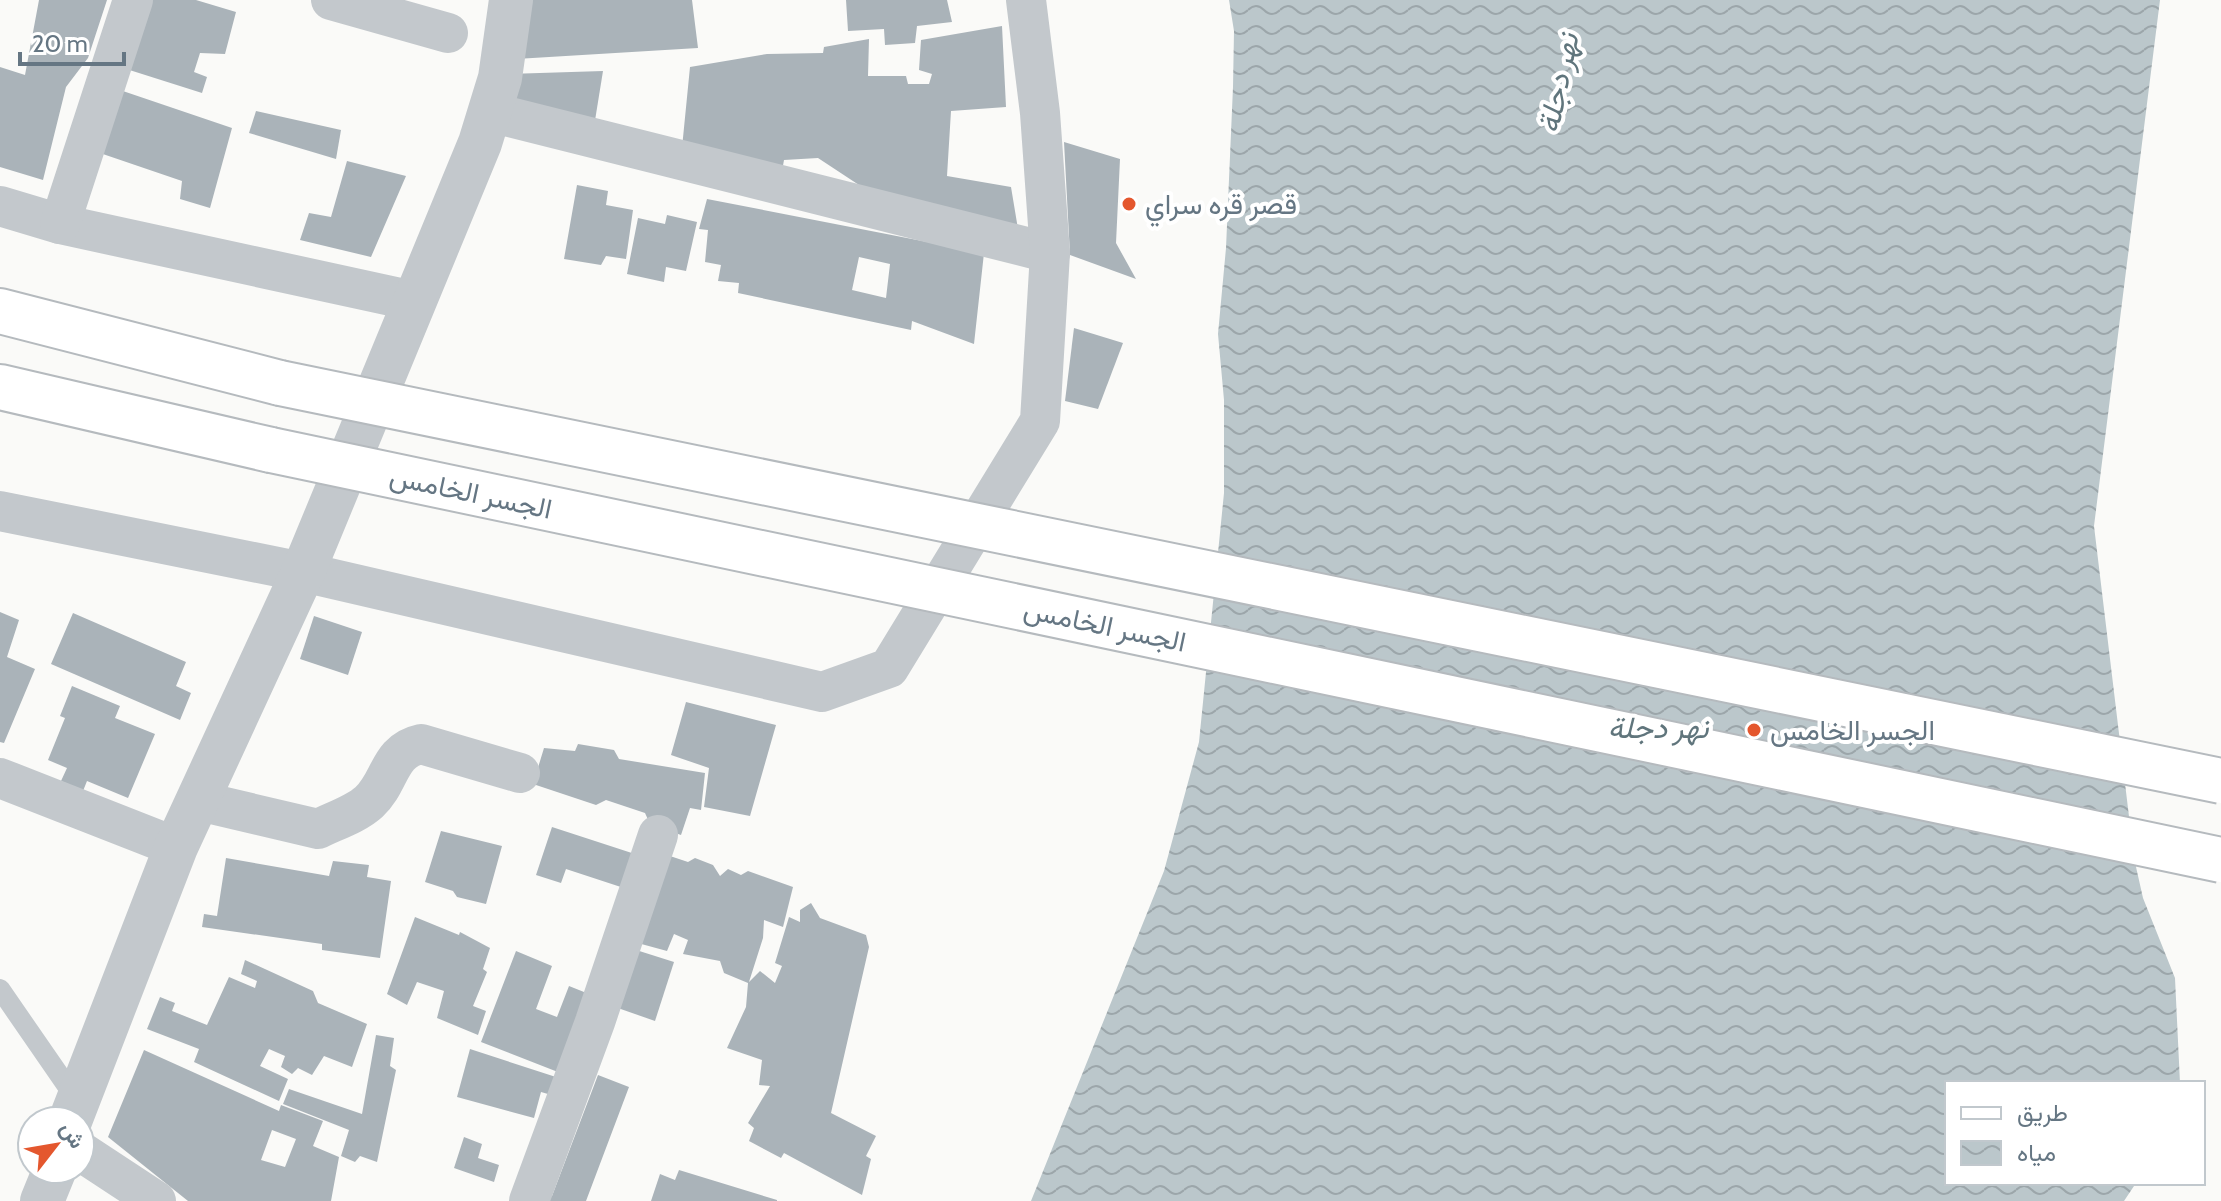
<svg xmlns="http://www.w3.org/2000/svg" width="2221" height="1201" viewBox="0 0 2221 1201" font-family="Cabin,Vazirmatn,sans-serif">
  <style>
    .water { fill: url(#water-waves) }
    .building { fill: #aab3b9; fill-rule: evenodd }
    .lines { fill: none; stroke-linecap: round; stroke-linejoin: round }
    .primary-casing { stroke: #b5babe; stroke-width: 48 }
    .service { stroke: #c3c8cc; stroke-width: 20 }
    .minor { stroke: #c3c8cc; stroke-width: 40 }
    .tertiary { stroke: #c3c8cc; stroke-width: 44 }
    .primary { stroke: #fff; stroke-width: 44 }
    .primary-bridge-casing { stroke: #b5babe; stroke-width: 48; stroke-linecap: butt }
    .primary-bridge { stroke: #fff; stroke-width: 44 }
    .poi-dot { fill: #e4572e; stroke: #fff; stroke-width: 3 }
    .labels { text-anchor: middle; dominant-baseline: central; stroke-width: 8; stroke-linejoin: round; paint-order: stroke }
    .poi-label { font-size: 28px; fill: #657683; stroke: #fff; text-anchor: start }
    .street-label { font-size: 28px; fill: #657683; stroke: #fff }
    .water-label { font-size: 30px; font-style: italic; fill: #60757c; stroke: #fff }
  </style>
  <defs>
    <pattern id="water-waves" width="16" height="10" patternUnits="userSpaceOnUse" patternTransform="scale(2)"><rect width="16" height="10" fill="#bbc7cb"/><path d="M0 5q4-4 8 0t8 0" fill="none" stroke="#9ca6aa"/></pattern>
  </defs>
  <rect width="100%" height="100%" fill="#fafaf8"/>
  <path class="water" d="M1229 0H2160L2094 526 2134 858 2143 898 2175 978 2180 1083H1947V1183H2136L2124 1201H1031L1164 871 1199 742 1224 493V400L1218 334 1226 248 1233 87 1234 31Z"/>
  <g class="building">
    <path d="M39 0H107L88 58 66 87 43 180 0 167V67L25 75Z"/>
    <path d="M151 0H196L236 12 225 54 200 53 194 72 207 77 202 93 120 67Z"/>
    <path d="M519 0H692L698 48 516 59Z"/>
    <path d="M846 0H947L952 22 917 26 915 43 885 45 884 29 848 31Z"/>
    <path d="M1002 26 1006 107 951 111 947 176 1011 187 1019 235 859 185 818 158 784 160 779 188 680 168 690 67 767 54 823 53 824 47 869 39 868 76H906L908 84H929L932 74 919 70 921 40Z"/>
    <path d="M603 71 592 139 498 129 508 74Z"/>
    <path d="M114 88 232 128 210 208 180 199 182 181 94 151Z"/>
    <path d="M256 111 341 130 336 159 249 133Z"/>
    <path d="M1064 142 1120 159 1116 243 1136 279 1070 255Z"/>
    <path d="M347 161 406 176 371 257 300 240 309 213 331 217Z"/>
    <path d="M577 185 608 191 606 205 633 210 626 259 606 256 601 265 564 259Z"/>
    <path d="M707 199 984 253 974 344 912 321 911 330 738 293 739 283 718 281 721 265 705 262 708 230 699 229ZM859 257 890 264 886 298 852 290Z"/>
    <path d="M667 215 697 222 686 271 666 267 664 282 627 274 638 218 665 224Z"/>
    <path d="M1074 328 1123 343 1098 409 1065 401Z"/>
    <path d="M0 612 19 620 7 657 35 669 4 743 0 742Z"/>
    <path d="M73 613 186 662 176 686 191 693 180 720 51 664Z"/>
    <path d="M314 616 362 632 348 675 300 659Z"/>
    <path d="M72 686 120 706 115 718 155 734 128 798 87 781 83 791 61 781 67 768 48 760 65 718 60 716Z"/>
    <path d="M686 702 776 725 750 816 704 807 709 768 671 755Z"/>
    <path d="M578 744 614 750 619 759 705 773 701 810 690 808 681 835 650 824 645 813 606 800 596 805 533 784 544 748 575 751Z"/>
    <path d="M552 827 641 856 630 890 566 869 561 883 536 875Z"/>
    <path d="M441 831 502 846 486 904 457 897 453 891 425 882Z"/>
    <path d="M667 855 688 862 695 858 713 865 720 876 728 869 741 875 748 871 793 887 783 927 764 920 763 938 749 982 760 971 775 983 782 966 775 963 789 917 800 922V910L811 903 820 918 866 935 869 947 831 1113 876 1136 866 1156 871 1159 862 1195 784 1153 781 1158 749 1141 754 1128 748 1123 770 1086 759 1085 762 1060 727 1048 746 1007 748 983 724 973 720 961 683 954 688 940 674 934 667 951 634 942Z"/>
    <path d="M226 858 329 876 333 861 369 865 367 877 391 881 380 958 322 950V944L202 927 204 914 217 916Z"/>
    <path d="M415 917 459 935 460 932 490 948 483 969 487 972 473 1006 486 1011 478 1035 437 1018 444 991 417 982 407 1005 387 994Z"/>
    <path d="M633 949 674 962 655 1021 615 1007Z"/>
    <path d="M516 951 552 966 536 1009 557 1017 569 986 594 996 563 1074 481 1042Z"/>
    <path d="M245 960 313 991 318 1003 367 1024 352 1067 324 1056 312 1075 298 1068 292 1074 281 1067 285 1056 269 1049 260 1066 288 1079 279 1101 194 1062 199 1049 147 1029 160 997 175 1003 172 1011 207 1025 229 977 255 988 257 981 241 974Z"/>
    <path d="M376 1035 394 1038 390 1066 396 1070 377 1162 360 1156 355 1162 341 1156 349 1130 283 1104 289 1089 362 1114Z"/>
    <path d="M470 1049 559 1078 555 1096 541 1092 534 1118 457 1097Z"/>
    <path d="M144 1050 279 1111 281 1105 323 1121 313 1146 339 1157 331 1201H188L108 1137ZM272 1130 296 1139 285 1167 261 1160Z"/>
    <path d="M598 1075 629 1087 586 1201H540L552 1196Z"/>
    <path d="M464 1137 482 1144 478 1158 499 1165 494 1182 454 1168Z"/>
    <path d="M679 1170 777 1200V1201H651L660 1174 675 1180Z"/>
  </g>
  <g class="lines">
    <defs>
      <g id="primary">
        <path d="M0 311 280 383"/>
        <path d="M0 387 271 450"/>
      </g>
    </defs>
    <use href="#primary" class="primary-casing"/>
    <path class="service" d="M0 989 76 1099"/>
    <g class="minor">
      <path d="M331 0 448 33"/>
      <path d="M490 112 1050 253"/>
      <path d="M0 206 60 224 414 301"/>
      <path d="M60 224 133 0"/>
      <path d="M0 511 303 572 822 692 889 668 1040 421 1050 253 1040 113 1026 0"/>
      <path d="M0 778 176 847"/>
      <path d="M199 801 318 829C334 821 356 814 369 802 391 782 388 751 421 744L520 773"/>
      <path d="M80 1151 156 1201"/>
      <path d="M529 1201 595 1022 658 835"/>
    </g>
    <g class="tertiary">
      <path d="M70 1121 176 847 303 572 480 143 500 78 511 0"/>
      <path d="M42 1201 55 1169"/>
    </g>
    <use href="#primary" class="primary"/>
    <defs>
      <g id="primary-bridge">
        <path d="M280 383 2221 781"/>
        <path d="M271 450 2221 860"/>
      </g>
    </defs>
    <use href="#primary-bridge" class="primary-bridge-casing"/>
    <use href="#primary-bridge" class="primary-bridge"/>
  </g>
  <g class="poi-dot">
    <circle cx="1129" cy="204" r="8"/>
    <circle cx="1754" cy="730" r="8"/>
  </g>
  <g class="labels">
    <g class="poi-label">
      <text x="1145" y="204">قصر قره سراي</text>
      <text x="1770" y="730">الجسر الخامس</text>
    </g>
    <g class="street-label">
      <text transform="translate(471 492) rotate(12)">الجسر الخامس</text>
      <text transform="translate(1105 625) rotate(12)">الجسر الخامس</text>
    </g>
    <g class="water-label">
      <text transform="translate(1558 83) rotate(-78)">نهر دجلة</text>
      <text x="1658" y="727">نهر دجلة</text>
    </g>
  </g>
  <rect x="1945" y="1081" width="260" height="104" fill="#ffffff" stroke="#c1c8cd" stroke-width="2"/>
  <rect x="1961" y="1107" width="40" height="12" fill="#ffffff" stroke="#c1c8cd" stroke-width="2"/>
  <text x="2017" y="1121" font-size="24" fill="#657683">طريق</text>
  <rect x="1961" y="1141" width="40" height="24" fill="url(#water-waves)" stroke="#c1c8cd" stroke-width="2"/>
  <text x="2017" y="1161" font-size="24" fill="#657683">مياه</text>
  <g transform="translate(56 1145) rotate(59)"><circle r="38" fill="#ffffff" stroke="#c1c8cd" stroke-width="2"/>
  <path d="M0-6L14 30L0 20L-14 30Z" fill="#e4572e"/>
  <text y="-12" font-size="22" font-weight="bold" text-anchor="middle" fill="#657683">ش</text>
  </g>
  <path d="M20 52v12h104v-12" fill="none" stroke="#657683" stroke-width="4"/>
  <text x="32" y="52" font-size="24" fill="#657683" stroke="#ffffff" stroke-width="6" paint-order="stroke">20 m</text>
</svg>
